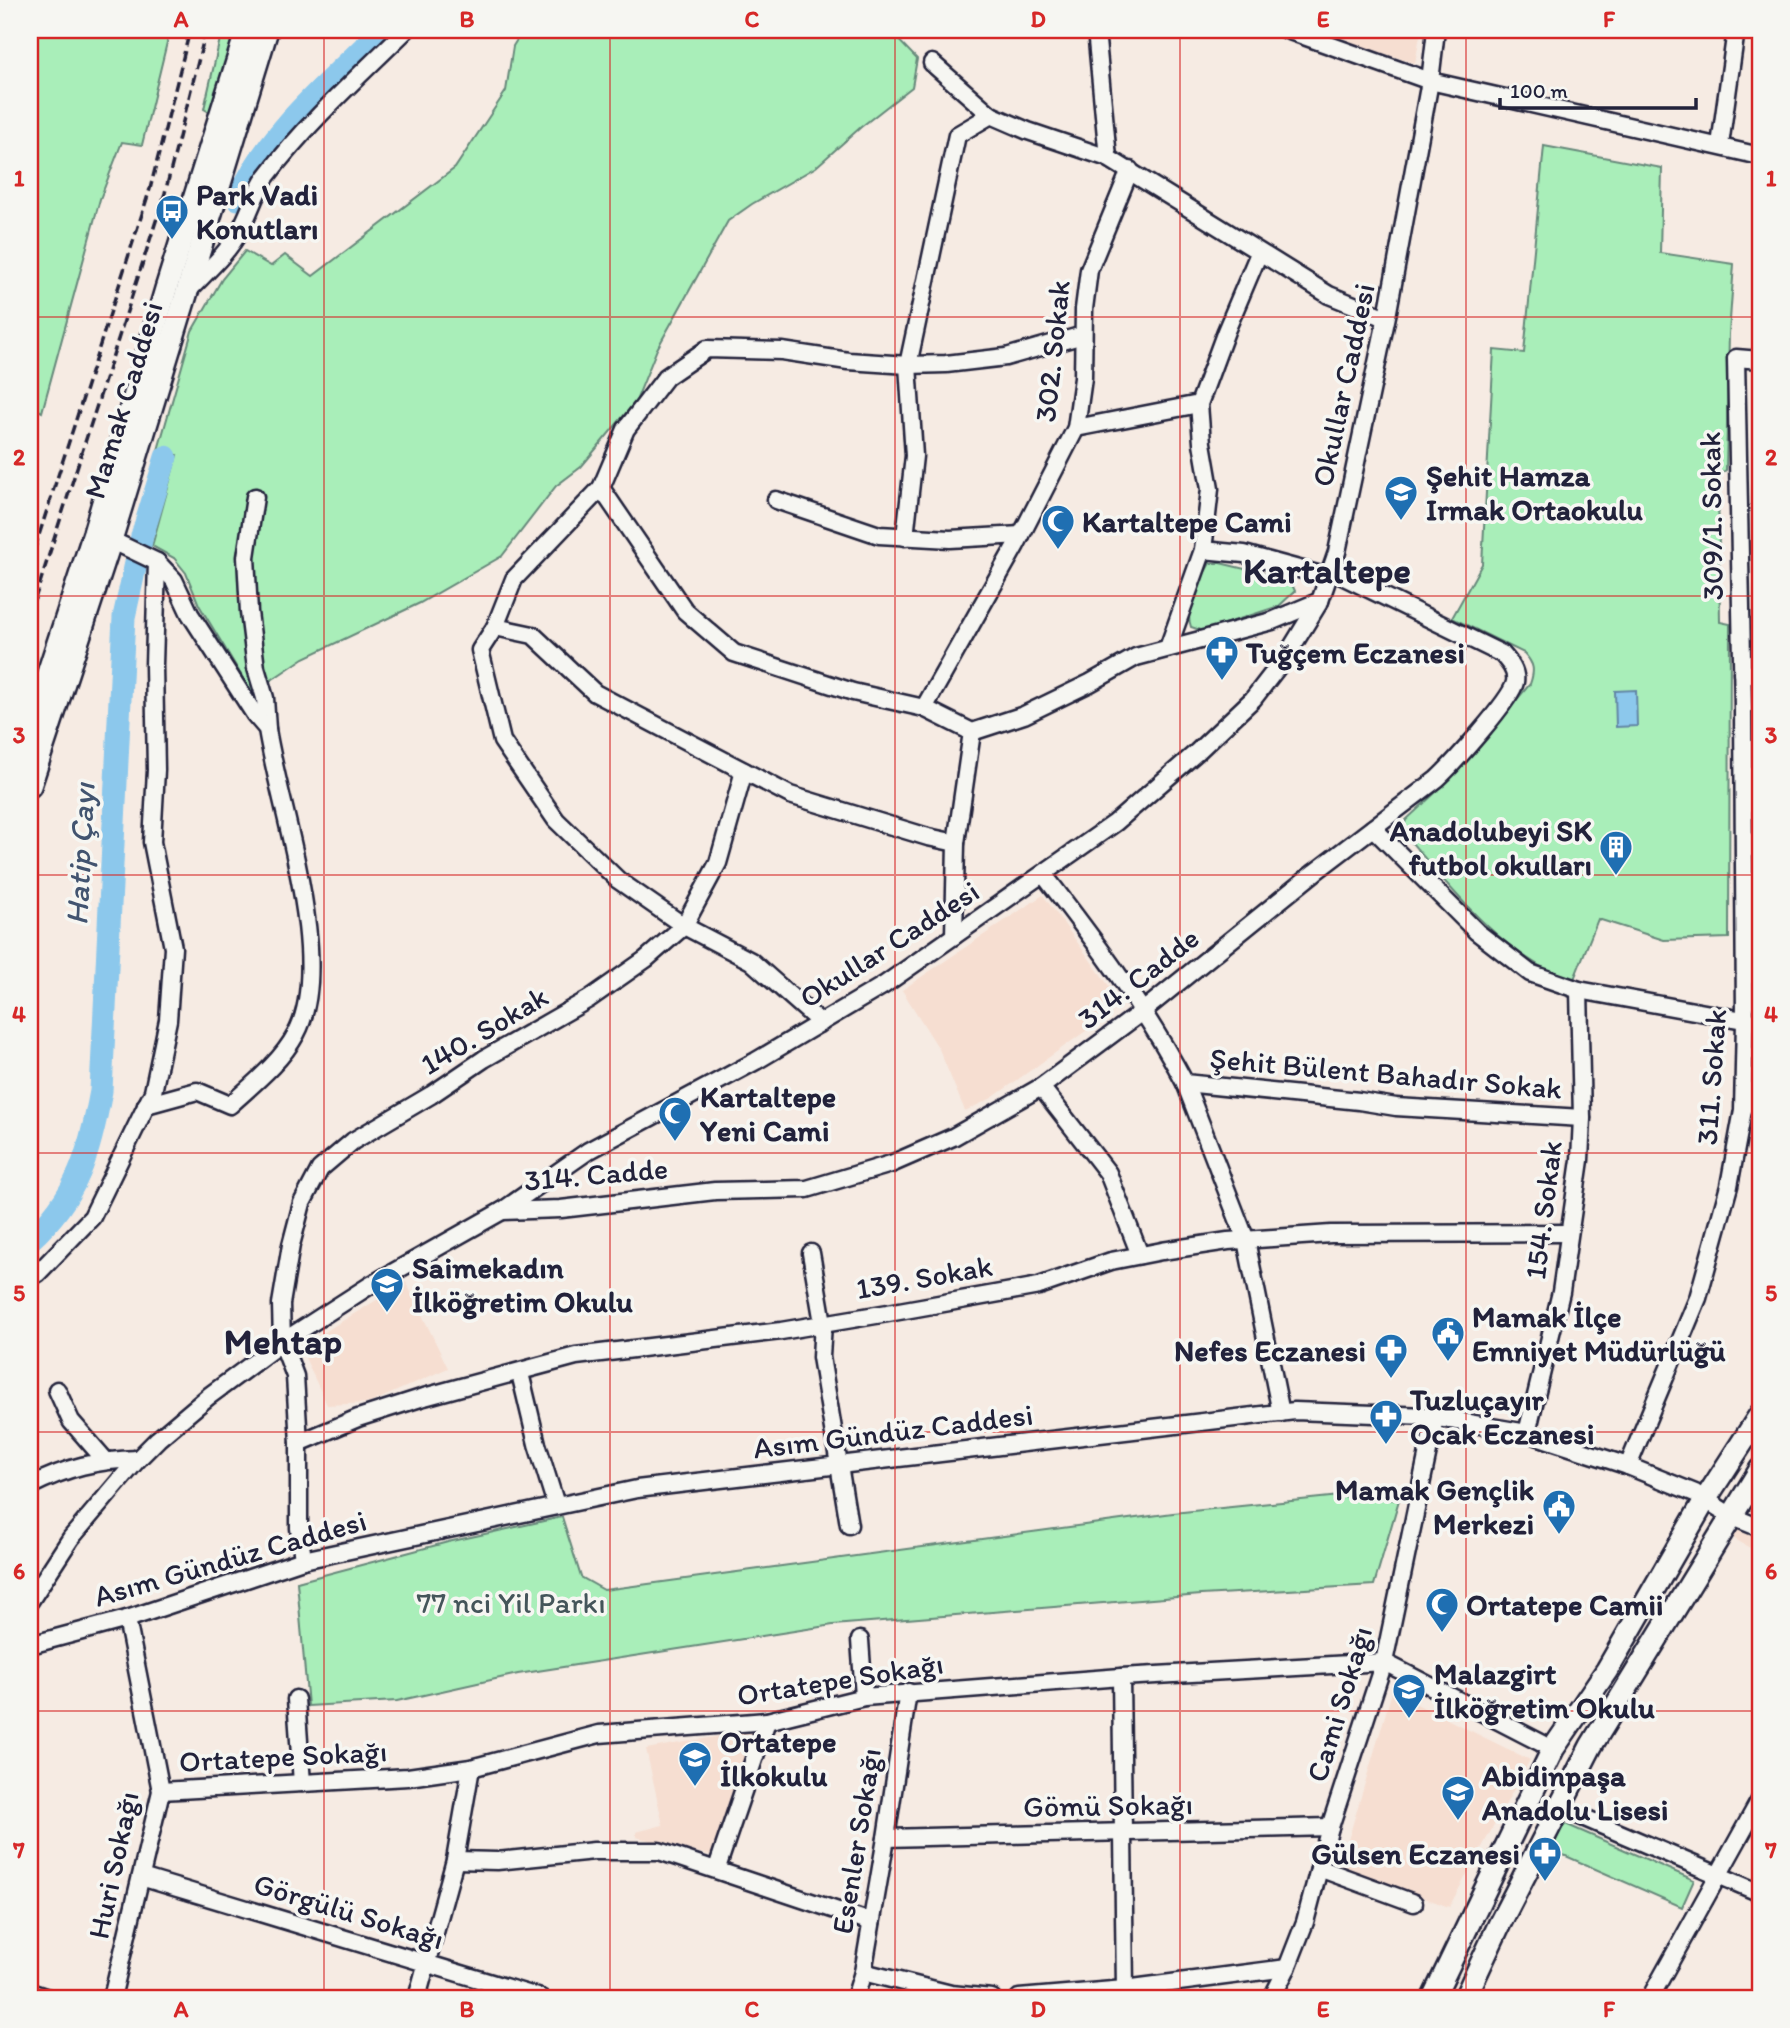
<svg xmlns="http://www.w3.org/2000/svg" width="1790" height="2028" viewBox="0 0 1790 2028" font-family="Itim,sans-serif">
  <style>
    .built { fill: #f6ded1 }
    .green { fill: #a9eeb9; stroke: #66887a; stroke-width: 2 }
    .water { fill: #8cc8ec; stroke: #6286a5; stroke-width: 2 }
    .lines { fill: none; stroke-linecap: round; stroke-linejoin: round }
    .river { stroke: #8cc8ec; stroke-width: 23 }
    .minor-casing { stroke: #22223b; stroke-width: 21 }
    .major-casing { stroke: #22223b; stroke-width: 26 }
    .minor { stroke: #f6f6f2; stroke-width: 16 }
    .major { stroke: #f6f6f2; stroke-width: 21 }
    .rail { stroke: #22223b; stroke-width: 3.5; stroke-dasharray: 10 5; stroke-linecap: butt }
    .grid { fill: none; stroke: #d62828; stroke-width: 2; stroke-opacity: 0.55 }
    .labels { text-anchor: middle; dominant-baseline: central; stroke-width: 7; stroke-linejoin: round; paint-order: stroke }
    .poi-label { font-size: 30px; font-weight: bold; fill: #22223b; stroke: #f6f6f2; text-anchor: start }
    .street-label { font-size: 30px; fill: #22223b; stroke: #f6f6f2 }
    .park-label { font-size: 30px; fill: #44555a; stroke: #f6f6f2 }
    .water-label { font-size: 32px; font-style: italic; fill: #425470; stroke: #f6f6f2 }
    .district-label { font-size: 37px; font-weight: bold; fill: #22223b; stroke: #f6f6f2 }
    .neatline { fill: none; stroke: #d62828; stroke-width: 2.5 }
    .grid-label { font-size: 23px; text-anchor: middle; font-weight: bold; fill: #d62828 }
  </style>
  <rect width="100%" height="100%" fill="#f6ebe3"/>
  <filter id="ink" filterUnits="userSpaceOnUse"><feTurbulence type="fractalNoise" baseFrequency=".0143" numOctaves="2"/><feDisplacementMap in="SourceGraphic" scale="14" xChannelSelector="R" yChannelSelector="G"/><feConvolveMatrix kernelMatrix="1 2 1 2 8 2 1 2 1" color-interpolation-filters="sRGB"/></filter>
  <g filter="url(#ink)">
    <g class="built">
      <path d="M1314 30H1421L1415 63 1313 32Z"/>
      <path d="M1043 895 1117 997 1118 1008 992 1098 965 1111 939 1049 902 990Z"/>
      <path d="M406 1282 448 1368 370 1403 327 1405 300 1347Z"/>
      <path d="M1734 1524 1746 1532 1754 1524 1760 1535 1758 1539 1760 1540V1554L1728 1535Z"/>
      <path d="M1392 1692 1530 1760 1449 1907 1340 1867Z"/>
      <path d="M754 1730 713 1856 636 1837V1832L663 1825 646 1749Z"/>
    </g>
    <g class="green">
      <path d="M30 30H170L142 145 122 142 100 199 42 412 30 406Z"/>
      <path d="M222 30H235L211 113 204 109Z"/>
      <path d="M523 30H889L917 59 912 87 861 127 816 167 752 204 728 221 657 349 636 401 581 467 556 486 502 556 420 603 304 658 252 693 199 605 186 573 174 558 152 546 177 455 158 450 192 331 222 279 245 251 271 266 285 255 313 276 455 168 506 91 513 46Z"/>
      <path d="M1544 146 1662 168 1660 253 1734 264 1729 334 1726 470 1720 474 1718 483 1720 622 1730 624 1729 938 1664 940 1598 919 1572 984C1560 977 1547 971 1535 963 1485 933 1439 875 1402 831L1406 820 1450 779 1530 684C1535 670 1534 664 1524 653L1452 618 1482 564 1494 350 1524 353Z"/>
      <path d="M1210 563H1220L1290 580 1295 591 1279 606 1203 631 1191 627C1183 604 1200 582 1210 563Z"/>
      <path d="M1340 1496 1399 1500 1374 1585 1201 1595 833 1625 518 1674 397 1701 308 1706 297 1582 448 1542 562 1517 581 1577 604 1590 1173 1513Z"/>
      <path d="M1563 1823 1694 1880 1682 1907 1552 1850Z"/>
    </g>
    <path class="water" d="M1636 690 1637 726 1616 727 1615 691Z"/>
    <g class="lines">
      <g class="river">
        <path d="M238 199C268 131 330 81 382 30"/>
        <path d="M30 1240C78 1197 90 1152 101 1091L124 617 142 536 166 457"/>
      </g>
      <defs>
        <g id="minor">
          <path d="M1096 30 1108 158"/>
          <path d="M1287 30 1430 81 1760 156"/>
          <path d="M932 63 991 115 1028 131 1108 158 1329 295 1386 318"/>
          <path d="M1720 145 1736 30"/>
          <path d="M188 291C206 272 228 253 240 230 250 213 254 194 266 177 307 123 358 77 406 30"/>
          <path d="M1076 428 1199 404"/>
          <path d="M601 488 685 611 734 653 853 692 924 708 972 732 1024 715 1090 683 1136 657 1272 621 1320 601"/>
          <path d="M255 497 246 557 249 612 256 668 265 698 267 729"/>
          <path d="M776 500 879 535 950 539 1021 535"/>
          <path d="M905 537 914 456 908 365 957 135 991 115"/>
          <path d="M111 540 157 562 174 580 190 614 255 715 267 729C279 807 335 962 296 1034 281 1062 253 1084 230 1105L197 1091 146 1105"/>
          <path d="M1203 550 1244 554 1328 577"/>
          <path d="M495 627 514 579 601 488 626 429 666 377 707 349 782 351 848 361 908 365 946 364 1006 357 1083 335"/>
          <path d="M1168 648 1203 550 1210 489 1202 443 1199 404 1226 331 1259 253"/>
          <path d="M1742 673 1760 675"/>
          <path d="M924 708 1016 545 1076 428 1083 378 1084 309 1089 270 1130 170"/>
          <path d="M1373 828 1477 932 1530 973 1579 990 1760 1023"/>
          <path d="M1044 875C1095 941 1146 1009 1185 1083L1359 1101 1396 1107 1582 1118"/>
          <path d="M954 936 956 843 972 732"/>
          <path d="M821 1023 751 961 684 926 618 880 556 820 502 741 480 650 495 627 533 635 595 693 790 795 928 837 956 843"/>
          <path d="M1185 1083 1246 1240 1281 1413"/>
          <path d="M1041 1087 1108 1173 1140 1255"/>
          <path d="M502 1211 561 1209 715 1191 807 1189 891 1164 953 1137 1041 1087 1143 1011 1315 872 1437 779C1452 765 1512 699 1515 682 1517 671 1509 662 1502 654L1330 570"/>
          <path d="M811 1253 823 1323 821 1357 849 1525"/>
          <path d="M30 1277 38 1273 92 1217 153 1092 168 1020 173 948 152 842 156 770 154 665 157 562"/>
          <path d="M520 1373 537 1444 556 1505"/>
          <path d="M57 1390 71 1421 105 1460"/>
          <path d="M1527 1433 1561 1292 1580 1160 1582 1118 1579 990"/>
          <path d="M299 1443 358 1418 424 1397 576 1356 781 1331 888 1313 1039 1286 1111 1261 1162 1251 1228 1241 1331 1234 1569 1233"/>
          <path d="M1628 1466 1698 1298 1729 1186 1743 1110 1745 1021 1743 708 1736 358 1760 360"/>
          <path d="M30 1486C67 1467 97 1460 138 1459"/>
          <path d="M303 1560 299 1528V1443L295 1376 282 1342 281 1304 291 1245 302 1203 320 1169 353 1141 431 1095 484 1059 589 999 646 959 684 926 718 863 744 771"/>
          <path d="M30 1601 71 1538 138 1459 158 1439 209 1396 282 1342 369 1286 502 1211 588 1151 756 1061 884 985 1115 823 1197 752 1253 699 1287 655 1320 601 1337 552 1388 311 1430 81 1436 30"/>
          <path d="M860 1640 864 1697"/>
          <path d="M30 1645 127 1619 303 1560 637 1489 1295 1411 1427 1416 1527 1433 1628 1466 1695 1493 1733 1517 1760 1528"/>
          <path d="M1121 1677 1125 1989"/>
          <path d="M296 1699 302 1783"/>
          <path d="M161 1791 408 1777 471 1768 599 1734 767 1721 864 1697 1121 1677 1384 1662 1553 1749"/>
          <path d="M1559 1807 1760 1893"/>
          <path d="M886 1838 1330 1827"/>
          <path d="M455 1860 497 1861 594 1851H659L871 1922"/>
          <path d="M717 1868 767 1721"/>
          <path d="M1319 1868 1414 1903"/>
          <path d="M141 1877 541 1998"/>
          <path d="M863 1972 951 1994 992 1998"/>
          <path d="M30 1992 48 1998"/>
          <path d="M112 1998 161 1791 127 1619"/>
          <path d="M417 1998 455 1860 471 1768"/>
          <path d="M855 1998 863 1972 886 1838 908 1692"/>
          <path d="M1019 1998 1125 1989 1287 1968"/>
          <path d="M1272 1998 1287 1968 1305 1922 1330 1827 1384 1662 1435 1418"/>
          <path d="M1650 1998 1760 1800"/>
        </g>
        <g id="major">
          <path d="M30 728 94 533 166 289 247 30"/>
          <path d="M30 786 111 540 267 30"/>
          <path d="M1433 1998 1553 1749 1607 1670 1705 1500 1760 1415"/>
          <path d="M1465 1998 1500 1923 1591 1746 1760 1470"/>
        </g>
      </defs>
      <use href="#minor" class="minor-casing"/>
      <use href="#major" class="major-casing"/>
      <use href="#minor" class="minor"/>
      <use href="#major" class="major"/>
      <g class="rail">
        <path d="M30 563 150 189 190 30"/>
        <path d="M30 614 165 193 206 30"/>
      </g>
    </g>
  </g>
  <path class="grid" d="M324 30V1998M610 30V1998M895 30V1998M1180 30V1998M1466 30V1998M30 317H1760M30 596H1760M30 875H1760M30 1153H1760M30 1432H1760M30 1711H1760"/>
  <defs>
    <symbol id="bus-pin" viewBox="-11 -11 22 30"><path d="M0 17L-7.5 6A9.5 9.5 0 1 1 7.5 6Z" fill="#1f6fb2" stroke="#f6f6f2"/><path d="M-5-6H5V4H4V6H2V4H-2V6H-4V4H-5ZM-3.5-4V0h7V-4ZM-3.5 1.2v1.5H-2V1.2ZM2 1.2v1.5H3.5V1.2Z" fill="#fff"/></symbol>
    <symbol id="school-pin" viewBox="-11 -11 22 30"><path d="M0 17L-7.5 6A9.5 9.5 0 1 1 7.5 6Z" fill="#1f6fb2" stroke="#f6f6f2"/><path d="M0-5L7-2L0 1L-7-2ZM-4 1L0 2.5L4 1V4Q0 6-4 4Z" fill="#fff"/></symbol>
    <symbol id="mosque-pin" viewBox="-11 -11 22 30"><path d="M0 17L-7.5 6A9.5 9.5 0 1 1 7.5 6Z" fill="#1f6fb2" stroke="#f6f6f2"/><path d="M3.5-4.9A6 6 0 1 0 3.5 4.9A5 5 0 1 1 3.5-4.9Z" fill="#fff"/></symbol>
    <symbol id="pharmacy-pin" viewBox="-11 -11 22 30"><path d="M0 17L-7.5 6A9.5 9.5 0 1 1 7.5 6Z" fill="#1f6fb2" stroke="#f6f6f2"/><path d="M-2-6h4v4h4v4h-4v4h-4v-4h-4v-4h4Z" fill="#fff"/></symbol>
    <symbol id="building-pin" viewBox="-11 -11 22 30"><path d="M0 17L-7.5 6A9.5 9.5 0 1 1 7.5 6Z" fill="#1f6fb2" stroke="#f6f6f2"/><path d="M-4-6H4V6H1V3H-1V6H-4ZM-2.5-4.3h1.7v1.8h-1.7ZM.8-4.3h1.7v1.8H.8ZM-2.5-1h1.7V.8h-1.7ZM.8-1h1.7V.8H.8Z" fill="#fff"/></symbol>
    <symbol id="civic-pin" viewBox="-11 -11 22 30"><path d="M0 17L-7.5 6A9.5 9.5 0 1 1 7.5 6Z" fill="#1f6fb2" stroke="#f6f6f2"/><path d="M-.6-6.5H3V-4.5H.6V-3L4-1V1h2V6H-6V1h2V-1L-.6-3ZM-1.2 2.5V6h2.4V2.5Z" fill="#fff"/></symbol>
  </defs>
  <g fill-rule="evenodd">
    <use href="#bus-pin" x="153" y="192" width="38" height="52"/>
    <use href="#school-pin" x="1382" y="473" width="38" height="52"/>
    <use href="#mosque-pin" x="1039" y="502" width="38" height="52"/>
    <use href="#pharmacy-pin" x="1203" y="633" width="38" height="52"/>
    <use href="#building-pin" x="1597" y="828" width="38" height="52"/>
    <use href="#mosque-pin" x="656" y="1094" width="38" height="52"/>
    <use href="#school-pin" x="368" y="1265" width="38" height="52"/>
    <use href="#civic-pin" x="1429" y="1314" width="38" height="52"/>
    <use href="#pharmacy-pin" x="1372" y="1331" width="38" height="52"/>
    <use href="#pharmacy-pin" x="1367" y="1397" width="38" height="52"/>
    <use href="#civic-pin" x="1540" y="1487" width="38" height="52"/>
    <use href="#mosque-pin" x="1423" y="1585" width="38" height="52"/>
    <use href="#school-pin" x="1390" y="1671" width="38" height="52"/>
    <use href="#school-pin" x="676" y="1739" width="38" height="52"/>
    <use href="#school-pin" x="1439" y="1773" width="38" height="52"/>
    <use href="#pharmacy-pin" x="1526" y="1834" width="38" height="52"/>
  </g>
  <g class="labels">
    <g class="poi-label">
      <text x="196" y="194">Park Vadi<tspan x="196" dy="34">Konutları</tspan></text>
      <text x="1426" y="475">Şehit Hamza<tspan x="1426" dy="34">Irmak Ortaokulu</tspan></text>
      <text x="1082" y="521">Kartaltepe Cami</text>
      <text x="1246" y="652">Tuğçem Eczanesi</text>
      <text x="1592" y="830" text-anchor="end">Anadolubeyi SK<tspan x="1592" dy="34">futbol okulları</tspan></text>
      <text x="700" y="1096">Kartaltepe<tspan x="700" dy="34">Yeni Cami</tspan></text>
      <text x="412" y="1267">Saimekadın<tspan x="412" dy="34">İlköğretim Okulu</tspan></text>
      <text x="1472" y="1316">Mamak İlçe<tspan x="1472" dy="34">Emniyet Müdürlüğü</tspan></text>
      <text x="1366" y="1350" text-anchor="end">Nefes Eczanesi</text>
      <text x="1410" y="1399">Tuzluçayır<tspan x="1410" dy="34">Ocak Eczanesi</tspan></text>
      <text x="1534" y="1489" text-anchor="end">Mamak Gençlik<tspan x="1534" dy="34">Merkezi</tspan></text>
      <text x="1466" y="1604">Ortatepe Camii</text>
      <text x="1434" y="1673">Malazgirt<tspan x="1434" dy="34">İlköğretim Okulu</tspan></text>
      <text x="720" y="1741">Ortatepe<tspan x="720" dy="34">İlkokulu</tspan></text>
      <text x="1482" y="1775">Abidinpaşa<tspan x="1482" dy="34">Anadolu Lisesi</tspan></text>
      <text x="1520" y="1853" text-anchor="end">Gülsen Eczanesi</text>
    </g>
    <g class="street-label">
      <text transform="translate(1052 351) rotate(-84)">302. Sokak</text>
      <text transform="translate(1343 385) rotate(-78)">Okullar Caddesi</text>
      <text transform="translate(123 400) rotate(-73)">Mamak Caddesi</text>
      <text transform="translate(1711 516) rotate(-91)">309/1. Sokak</text>
      <text transform="translate(889 944) rotate(-33)">Okullar Caddesi</text>
      <text transform="translate(1138 978) rotate(-38)">314. Cadde</text>
      <text transform="translate(484 1030) rotate(-31)">140. Sokak</text>
      <text transform="translate(1386 1073) rotate(5)">Şehit Bülent Bahadır Sokak</text>
      <text transform="translate(1711 1077) rotate(-86)">311. Sokak</text>
      <text transform="translate(596 1174) rotate(-5)">314. Cadde</text>
      <text transform="translate(1543 1210) rotate(-83)">154. Sokak</text>
      <text transform="translate(924 1277) rotate(-10)">139. Sokak</text>
      <text transform="translate(893 1431) rotate(-7)">Asım Gündüz Caddesi</text>
      <text transform="translate(230 1558) rotate(-16)">Asım Gündüz Caddesi</text>
      <text transform="translate(840 1679) rotate(-9)">Ortatepe Sokağı</text>
      <text transform="translate(1339 1704) rotate(-73)">Cami Sokağı</text>
      <text transform="translate(283 1756) rotate(-3)">Ortatepe Sokağı</text>
      <text transform="translate(1108 1805) rotate(-1)">Gömü Sokağı</text>
      <text transform="translate(856 1841) rotate(-81)">Esenler Sokağı</text>
      <text transform="translate(113 1865) rotate(-78)">Huri Sokağı</text>
      <text transform="translate(349 1911) rotate(17)">Görgülü Sokağı</text>
    </g>
    <g class="park-label">
      <text x="511" y="1602">77 nci Yil Parkı</text>
    </g>
    <g class="water-label">
      <text transform="translate(80 854) rotate(-87)">Hatip Çayı</text>
    </g>
    <g class="district-label">
      <text x="1327" y="570">Kartaltepe</text>
      <text x="283" y="1341">Mehtap</text>
    </g>
  </g>
  <rect width="1790" height="2028" fill="none" stroke="#f6f6f2" stroke-width="77"/>
  <path d="M1500 98v10h196v-10" fill="none" stroke="#22223b" stroke-width="3.5"/>
  <text x="1510" y="98" font-size="21" fill="#22223b" stroke="#f6f6f2" stroke-width="5" paint-order="stroke">100 m</text>
  <rect x="38" y="38" width="1714" height="1952" class="neatline"/>
  <g class="grid-label">
    <text x="181" y="27">A</text>
    <text x="467" y="27">B</text>
    <text x="752" y="27">C</text>
    <text x="1038" y="27">D</text>
    <text x="1323" y="27">E</text>
    <text x="1609" y="27">F</text>
    <text x="19" y="186">1</text>
    <text x="1771" y="186">1</text>
    <text x="19" y="465">2</text>
    <text x="1771" y="465">2</text>
    <text x="19" y="743">3</text>
    <text x="1771" y="743">3</text>
    <text x="19" y="1022">4</text>
    <text x="1771" y="1022">4</text>
    <text x="19" y="1301">5</text>
    <text x="1771" y="1301">5</text>
    <text x="19" y="1579">6</text>
    <text x="1771" y="1579">6</text>
    <text x="19" y="1858">7</text>
    <text x="1771" y="1858">7</text>
    <text x="181" y="2017">A</text>
    <text x="467" y="2017">B</text>
    <text x="752" y="2017">C</text>
    <text x="1038" y="2017">D</text>
    <text x="1323" y="2017">E</text>
    <text x="1609" y="2017">F</text>
  </g>
</svg>
